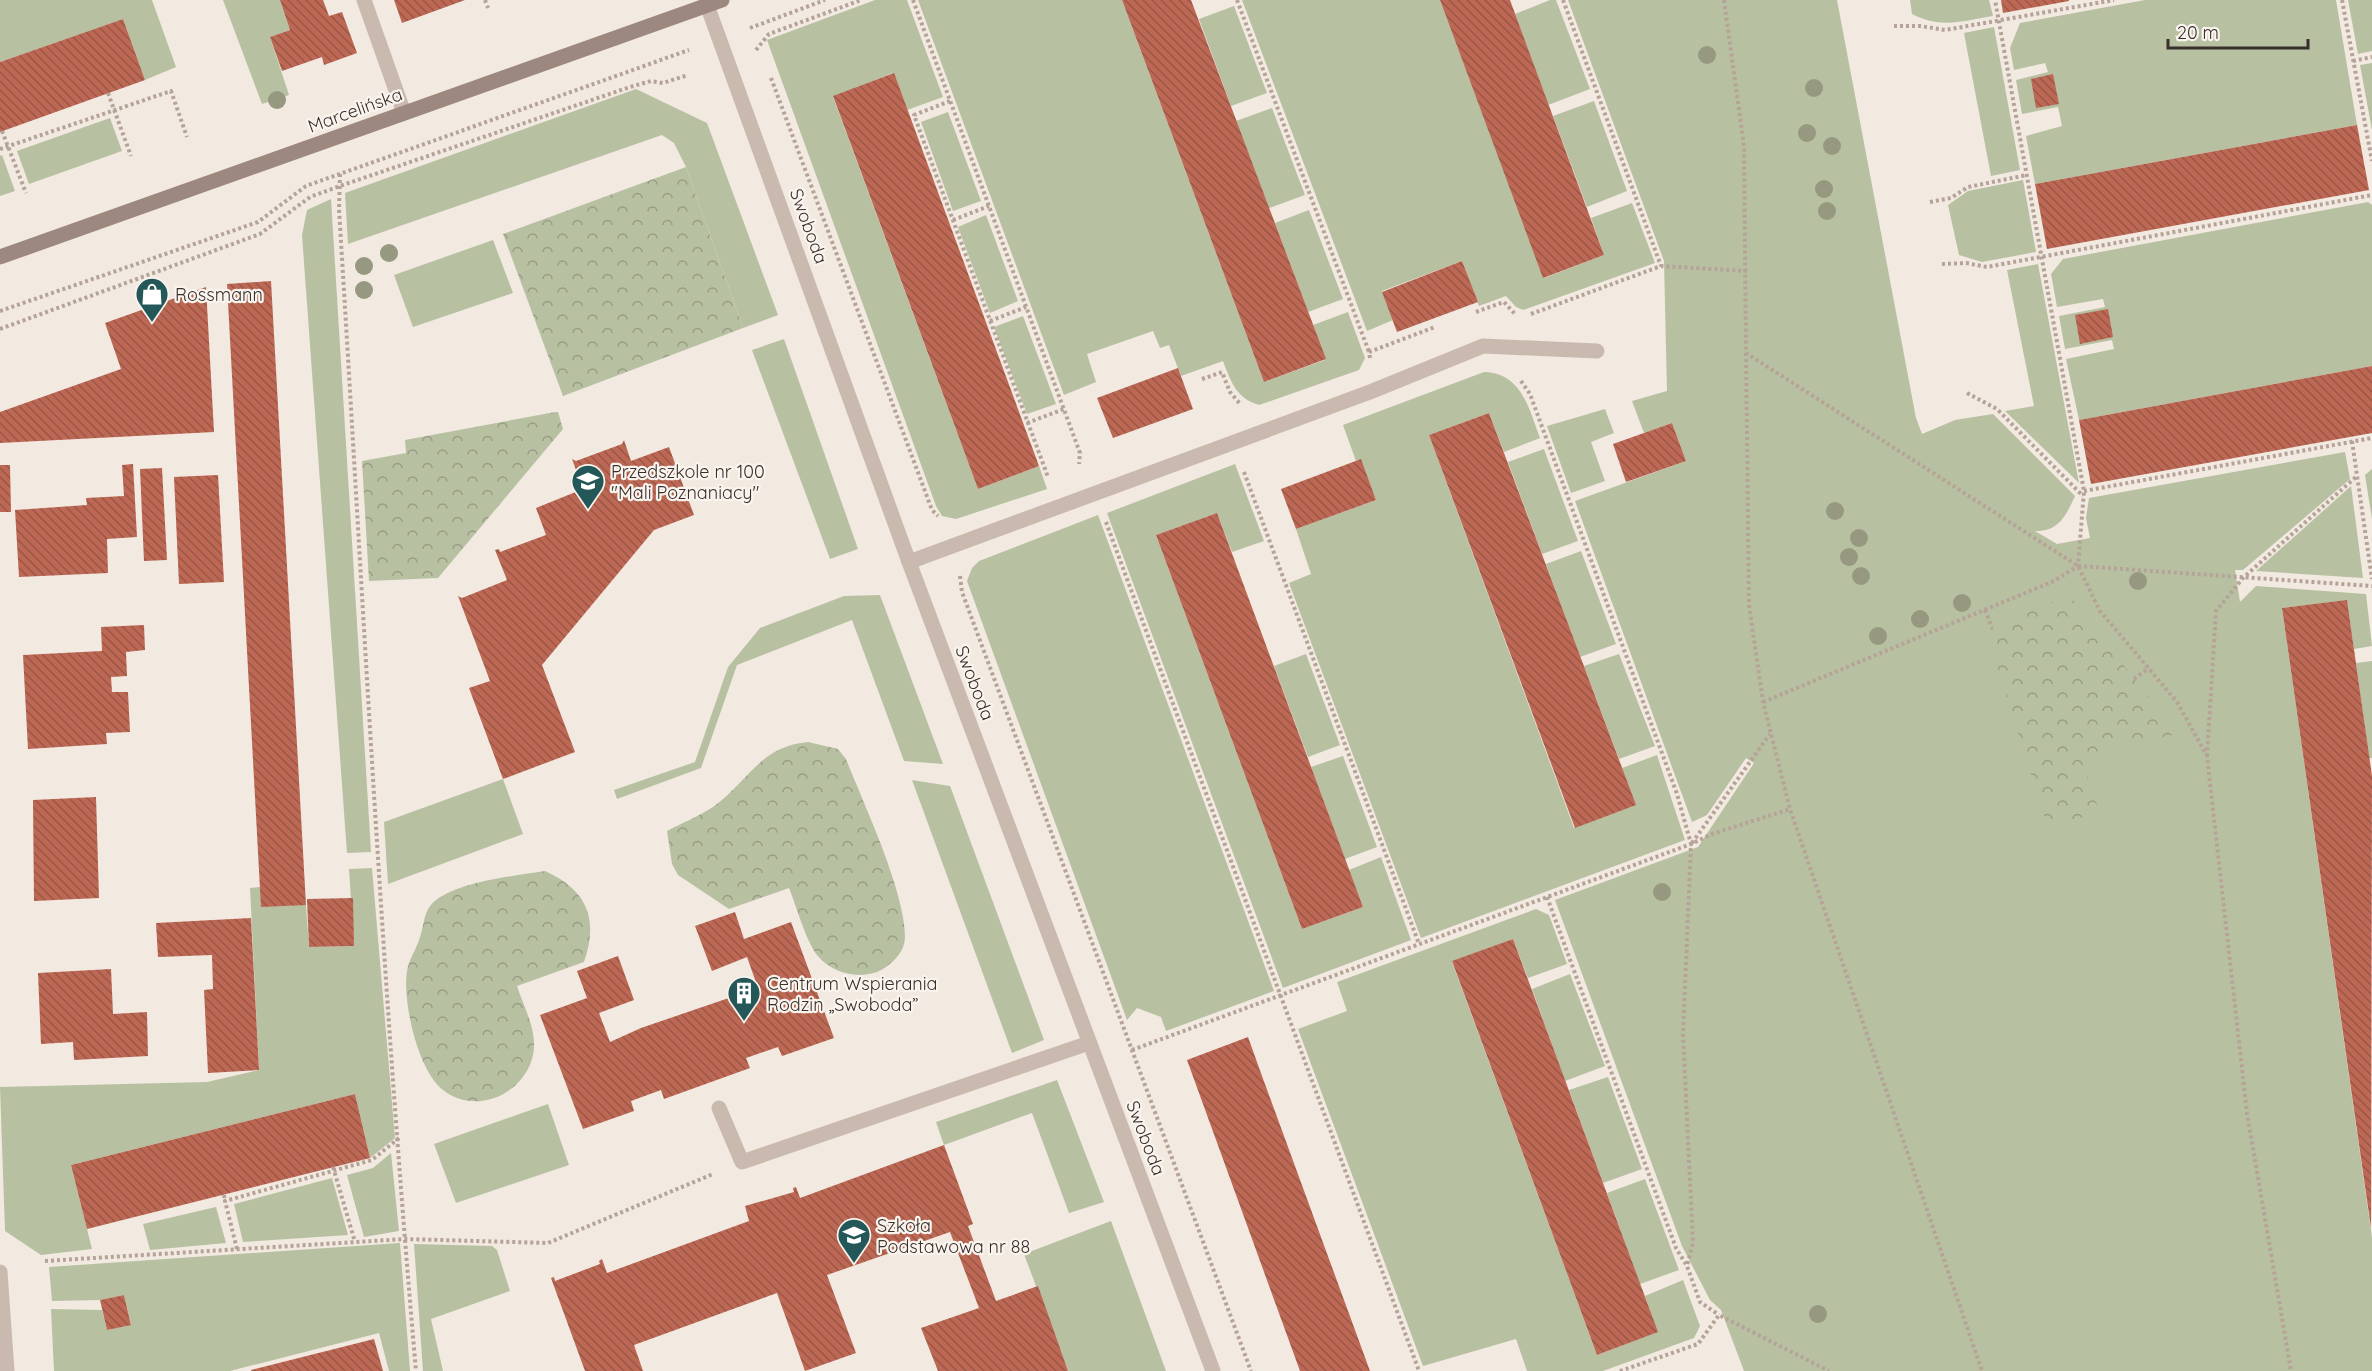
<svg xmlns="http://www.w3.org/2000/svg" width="2372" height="1371" viewBox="0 0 2372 1371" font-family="Quicksand,sans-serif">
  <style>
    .grass { fill: #b8c0a2 }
    .park { fill: url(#park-crowns) }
    .building { fill: url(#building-back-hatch) }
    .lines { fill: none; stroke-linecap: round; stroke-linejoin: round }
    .path { stroke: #b5a398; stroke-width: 4; stroke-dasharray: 3 3; stroke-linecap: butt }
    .lane { stroke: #cab9ae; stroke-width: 15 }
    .street { stroke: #cab9ae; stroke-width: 15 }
    .secondary { stroke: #9d887f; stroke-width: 15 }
    .tree { fill: #969880 }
    .labels { text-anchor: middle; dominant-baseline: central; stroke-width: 4.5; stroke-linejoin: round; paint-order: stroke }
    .street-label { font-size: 18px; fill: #392f2c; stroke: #faf4ee }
    .poi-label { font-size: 18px; fill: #392f2c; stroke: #faf4ee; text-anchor: start }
  </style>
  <defs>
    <pattern id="park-crowns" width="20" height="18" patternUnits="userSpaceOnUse" patternTransform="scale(1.5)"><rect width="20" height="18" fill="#b8c0a2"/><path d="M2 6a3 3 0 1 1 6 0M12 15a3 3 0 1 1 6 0" fill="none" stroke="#979c84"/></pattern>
    <pattern id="building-back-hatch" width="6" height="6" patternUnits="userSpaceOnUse" patternTransform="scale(1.5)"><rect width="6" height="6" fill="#bd6854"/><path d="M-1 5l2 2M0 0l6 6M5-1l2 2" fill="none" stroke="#9b5646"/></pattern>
  </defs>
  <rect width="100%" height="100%" fill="#f2e9e1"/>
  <g class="grass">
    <path d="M0 0H152L176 67 145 80 123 19 0 62Z"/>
    <path d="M223 0H280L290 30 270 37 289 95 262 104Z"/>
    <path d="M875 0H907L943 97 907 110 893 73 833 97 978 489 1039 466 1047 489 956 519 942 516 936 506 767 40Z"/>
    <path d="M918 0H1122L1264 382 1325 360 1313 325 1348 312 1365 358 1359 370 1259 405C1236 398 1231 382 1223 361L1181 376 1169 345 1160 348 1153 331 1087 354 1096 382 1064 395Z"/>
    <path d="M1242 0H1440L1544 278 1604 255 1591 218 1632 203 1655 263 1523 310 1516 307 1506 296 1479 306 1462 261 1382 291 1393 320 1367 331Z"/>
    <path d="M1550 0H1556L1590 89 1548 105 1515 14Z"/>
    <path d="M1568 0H1837L1916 418 1922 434 1955 420 1993 414 2075 496C2066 516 2058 532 2035 531L2057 544 2090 538 2086 518 2089 498 2345 452 2350 479 2243 570H2235L2240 602 2256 586 2366 594 2372 646 2354 649 2347 601 2282 608 2372 1238V1371H1744L1721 1310 1710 1300 1682 1246 1555 900 1698 847 1754 763 1746 758 1707 815 1692 822 1575 501 1686 461 1672 423 1644 433 1632 401 1667 391 1664 261Z"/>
    <path d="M1910 0H1989L1993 16C1963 21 1940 29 1912 14Z"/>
    <path d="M2145 0H2336L2357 125 2035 184 2026 136 2062 126 2058 107 2022 114 2016 80 2048 72 2045 63 2014 70 2010 48 2020 23Z"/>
    <path d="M2348 0H2372V51L2358 54Z"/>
    <path d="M1234 6 1267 93 1231 106 1199 19Z"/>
    <path d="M1994 27 2020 170 1991 176 1964 33Z"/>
    <path d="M2372 63V130L2360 65Z"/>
    <path d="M636 89 707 123 778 315 743 328 686 167 674 143 662 135 348 244 345 193Z"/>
    <path d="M1594 101 1627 191 1587 207 1553 116Z"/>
    <path d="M1272 108 1305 195 1269 208 1236 121Z"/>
    <path d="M948 112 981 201 953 211 921 122Z"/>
    <path d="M110 118 122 151 29 184 17 151Z"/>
    <path d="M2 155 15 191 0 196V156Z"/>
    <path d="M2023 180 2036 252 1982 262 1959 255 1948 205 1968 191Z"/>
    <path d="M331 199 371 852 347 853 302 235 307 210Z"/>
    <path d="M2368 202 2372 205V366L2079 420 2066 359 2114 349 2112 340 2065 349 2059 316 2105 307 2103 299 2057 307 2051 274 2063 259Z"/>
    <path d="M1309 210 1343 299 1308 312 1275 223Z"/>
    <path d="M986 215 1018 301 990 313 958 227Z"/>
    <path d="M493 240 513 293 413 327 394 275Z"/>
    <path d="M2038 264 2079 483 2005 411 2034 406 2007 270Z"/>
    <path d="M1023 316 1056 404 1027 414 994 327Z"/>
    <path d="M784 339 858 549 830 559 752 350Z"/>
    <path d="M1484 372C1522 373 1529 409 1540 438L1504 452 1489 413 1429 435 1574 828 1635 805 1622 768 1657 755 1685 840 1421 938 1289 583 1311 574 1296 529 1376 500 1361 460 1356 461 1343 425Z"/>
    <path d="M1605 409 1614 433 1591 442 1605 481 1571 493 1547 426Z"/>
    <path d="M1544 449 1578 541 1542 554 1508 462Z"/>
    <path d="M1235 464 1264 541 1232 552 1217 513 1156 535 1302 929 1363 907 1349 870 1381 857 1411 940 1283 988 1107 513Z"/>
    <path d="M2372 469V519L2365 475Z"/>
    <path d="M2351 486 2363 578 2256 571Z"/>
    <path d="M1098 515 1274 991 1166 1031 1161 1017 1137 1008 1127 1020 967 581 972 568 979 561Z"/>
    <path d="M1581 551 1616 644 1580 657 1546 564Z"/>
    <path d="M880 595 943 764 904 761 852 620 737 665 701 768 617 799 614 790 695 762 728 667 760 628 844 596Z"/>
    <path d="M1306 654 1340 745 1308 757 1274 666Z"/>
    <path d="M1619 654 1655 746 1619 759 1584 666Z"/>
    <path d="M2372 661V758H2369L2356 663Z"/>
    <path d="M1343 756 1377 847 1345 859 1311 767Z"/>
    <path d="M503 779 523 834 388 884 384 822Z"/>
    <path d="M912 780 950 786 1044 1040 1012 1053Z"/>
    <path d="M372 868 395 1138 370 1158 355 1094 71 1165 92 1249 41 1255 5 1231 0 1087 207 1082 259 1070 250 888 260 887 306 905 309 947 354 946 349 869Z"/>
    <path d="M1536 909 1549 915 1567 964 1528 978 1513 939 1452 962 1597 1355 1657 1332 1645 1296 1683 1280 1700 1326 1694 1338 1603 1371H1527L1516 1339 1423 1366 1298 1029 1347 1011 1337 982Z"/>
    <path d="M1570 974 1605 1066 1565 1081 1532 989Z"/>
    <path d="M1608 1077 1642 1169 1603 1183 1569 1090Z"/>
    <path d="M1057 1080 1104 1202 1069 1213 1032 1113 944 1145 936 1122Z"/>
    <path d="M548 1104 569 1165 456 1203 434 1144Z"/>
    <path d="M391 1153 399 1231 364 1237 347 1175 373 1168Z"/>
    <path d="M332 1178 348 1235 243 1242 234 1204Z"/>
    <path d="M1645 1179 1679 1270 1640 1284 1607 1193Z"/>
    <path d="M216 1207 226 1243 150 1250 143 1224Z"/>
    <path d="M1111 1221 1166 1371H1068L1024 1254Z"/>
    <path d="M400 1243 410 1371H389L379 1333 230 1371H54L51 1309 102 1310 107 1330 131 1324 124 1295 100 1300 52 1301 49 1267Z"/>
    <path d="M414 1244 492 1246 497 1250 510 1291 431 1319 443 1371H423Z"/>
  </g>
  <g class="park">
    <path d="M686 167 743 328 563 396 503 234Z"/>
    <path d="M555 412H558L563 429 438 578 369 581 362 461 406 453 405 440Z"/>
    <path d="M2069 595 2177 734 2081 755 2099 812 2048 828 1986 631Z"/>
    <path d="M808 742 838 749 846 759C864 805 905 891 905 937 905 951 894 962 883 969 862 981 832 974 817 955 806 941 796 905 789 888L729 909 678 875 672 864 667 831C682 823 699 816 713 807 748 782 760 746 808 742Z"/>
    <path d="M545 871C587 890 599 919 584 962L517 986C523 1005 535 1026 534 1047 532 1090 478 1118 443 1090 418 1071 402 1001 407 971 409 959 417 948 420 937 425 923 423 910 436 900 462 881 514 876 545 871Z"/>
  </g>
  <g class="building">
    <path d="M280 0H323L329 16 342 12 357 53 324 65 322 57 282 71 270 37 290 30Z"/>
    <path d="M394 0H465L402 23Z"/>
    <path d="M1122 0H1191L1326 359 1264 382Z"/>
    <path d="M1440 0H1510L1604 255 1543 278Z"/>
    <path d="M2001 0H2069V1L2003 13Z"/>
    <path d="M123 19 145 80 0 132V62Z"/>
    <path d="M894 73 1039 466 978 489 833 96Z"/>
    <path d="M2053 74 2059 104 2036 108 2031 79Z"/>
    <path d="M2357 125 2369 190 2047 249 2035 184Z"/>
    <path d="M1462 261 1478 302 1397 332 1382 292Z"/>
    <path d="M271 281 306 905 261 907 227 284Z"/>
    <path d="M206 287 214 432 0 443V412L121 369 105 323Z"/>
    <path d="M2108 309 2113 337 2080 344 2075 315Z"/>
    <path d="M2372 366V433L2091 484 2079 420Z"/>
    <path d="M1178 368 1193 409 1113 438 1097 398Z"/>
    <path d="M1489 413 1636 805 1575 828 1429 435Z"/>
    <path d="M1672 423 1686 461 1626 482 1613 444Z"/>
    <path d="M624 440 631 461 669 447 694 515 654 530 542 665 575 752 503 779 469 688 490 681 458 596 462 598 507 580 495 550 499 549 500 552 546 535 536 508 583 489 572 459 576 461 622 444Z"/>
    <path d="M1361 459 1376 500 1296 529 1281 489Z"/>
    <path d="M133 464 137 537 107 539 108 573 19 577 15 510 87 505 86 498 124 496 122 465Z"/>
    <path d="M0 465H10L11 512H0Z"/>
    <path d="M162 468 167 560 144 561 140 469Z"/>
    <path d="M218 475 224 582 179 584 174 477Z"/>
    <path d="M1217 513 1363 907 1302 929 1156 535Z"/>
    <path d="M2347 600 2372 776 2371 1228 2282 608Z"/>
    <path d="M144 625 145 650 126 652 127 676 111 677 112 692H128L130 732 106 733 107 744 28 749 23 655 102 651 101 627Z"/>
    <path d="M96 797 99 898 34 901 33 800Z"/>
    <path d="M353 898 354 946 309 947 307 899Z"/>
    <path d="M735 912 744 939 791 922 834 1038 782 1056 778 1047 746 1058 750 1068 664 1099 661 1090 631 1101 634 1111 583 1129 540 1015 587 998 577 971 618 956 634 1000 599 1013 610 1042 641 1028 758 988 747 957 712 971 695 926Z"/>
    <path d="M251 918 259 1070 208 1073 204 990 213 989 212 955 158 957 156 923Z"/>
    <path d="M1513 939 1658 1332 1597 1355 1452 961Z"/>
    <path d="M111 969 113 1014 147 1012 148 1056 74 1060 73 1042 41 1044 38 973Z"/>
    <path d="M1248 1037 1262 1076 1370 1371H1300L1187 1060Z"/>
    <path d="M355 1094 370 1158 87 1229 71 1165Z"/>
    <path d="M944 1145 973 1224 968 1226 996 1301 1038 1286 1068 1371H938L921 1328 979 1308 950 1232 827 1275 856 1353 805 1371 777 1293 634 1345 643 1371H585L551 1278 554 1277 555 1281 600 1264 599 1261 602 1259 607 1273 749 1221 745 1206 794 1192 793 1188 796 1187 800 1198Z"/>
    <path d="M124 1295 131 1325 107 1330 100 1300Z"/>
    <path d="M374 1339 383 1371H251V1370Z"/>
  </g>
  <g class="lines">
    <g class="path">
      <path d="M485 0 488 8"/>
      <path d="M913 0 1080 453 1079 464"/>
      <path d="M1237 0 1369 352"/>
      <path d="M1563 0 1661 266"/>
      <path d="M1724 0 1744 146 1746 353 2078 566 2100 611 2177 702 2207 756 2247 1113 2291 1371"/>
      <path d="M2342 0 2372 161"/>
      <path d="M1894 26H1920L1945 30 2114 0"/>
      <path d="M750 28 825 0"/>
      <path d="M756 50 769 34 861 0"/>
      <path d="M2353 61 2372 57"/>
      <path d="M771 78 932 510 938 516"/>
      <path d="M108 93 131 156"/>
      <path d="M950 101 914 115 1048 477"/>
      <path d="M2 131 26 193"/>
      <path d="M0 149 171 91 187 137"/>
      <path d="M340 174 339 209C363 596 382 984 416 1371"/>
      <path d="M1930 202 1951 198 1968 187 2027 175"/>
      <path d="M953 220 989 206"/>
      <path d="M1942 264 1966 263 1987 267 2372 195"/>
      <path d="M0 311 258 222 306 186 689 50"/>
      <path d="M1476 312 1504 302 1515 314"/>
      <path d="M1531 314 1661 266 1747 271"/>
      <path d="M990 321 1026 307"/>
      <path d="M0 329 260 234 310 197 340 186 630 87 651 81 663 83 688 75"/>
      <path d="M1746 353 1749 605 1763 702 1790 809 1982 1371"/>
      <path d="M1370 358 1369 352 1435 327"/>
      <path d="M1202 379 1222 372 1230 392 1241 405"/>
      <path d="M1521 381 1530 394 1677 794 1691 844 1683 1034 1693 1243 1687 1266"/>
      <path d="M1967 393 1997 409 2083 496"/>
      <path d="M1027 423 1064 409"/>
      <path d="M2352 441 2372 579"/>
      <path d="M1244 472 1419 944"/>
      <path d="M2084 491 2372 438"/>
      <path d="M1106 522 1419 1371"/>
      <path d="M2078 566 2372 586"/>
      <path d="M960 576 962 592 1251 1371"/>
      <path d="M1985 610 1992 628"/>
      <path d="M2134 679 2149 668"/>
      <path d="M1763 702 2054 581 2078 566 2084 491 1995 0"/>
      <path d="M2207 756 2216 611 2243 578 2357 476"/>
      <path d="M1692 843 1770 734"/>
      <path d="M1547 897 1676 1248 1687 1266 1700 1302 1719 1315"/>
      <path d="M1132 1050 1691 844 1712 834 1790 809"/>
      <path d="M333 1167 355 1242"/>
      <path d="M224 1195 225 1201"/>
      <path d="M237 1249 225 1201 372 1160 399 1138"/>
      <path d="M45 1261 405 1239 548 1243 713 1174"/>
      <path d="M1620 1371 1698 1344 1719 1315 1829 1371"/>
    </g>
    <g class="lane">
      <path d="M364 0 404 113"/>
      <path d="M909 562 1370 392 1483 346 1597 351"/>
      <path d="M719 1108 742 1162 1089 1043"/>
    </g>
    <g class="street">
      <path d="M707 5 909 562 1213 1371"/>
      <path d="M0 1272 7 1371"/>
    </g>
    <path class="secondary" d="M0 257 722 0"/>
  </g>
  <g class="tree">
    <circle cx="1707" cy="55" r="9"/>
    <circle cx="1814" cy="88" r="9"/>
    <circle cx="277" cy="100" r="9"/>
    <circle cx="1807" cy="133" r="9"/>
    <circle cx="1832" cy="146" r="9"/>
    <circle cx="1824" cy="189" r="9"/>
    <circle cx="1827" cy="211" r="9"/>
    <circle cx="389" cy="253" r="9"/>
    <circle cx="364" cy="266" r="9"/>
    <circle cx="364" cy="290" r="9"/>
    <circle cx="1835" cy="511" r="9"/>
    <circle cx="1859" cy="538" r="9"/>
    <circle cx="1849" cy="557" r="9"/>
    <circle cx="1861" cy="576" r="9"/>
    <circle cx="2138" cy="581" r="9"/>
    <circle cx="1962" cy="603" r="9"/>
    <circle cx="1920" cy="619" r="9"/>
    <circle cx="1878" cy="636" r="9"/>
    <circle cx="1662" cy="892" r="9"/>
    <circle cx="1818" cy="1314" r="9"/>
  </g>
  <defs>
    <symbol id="shop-pin" viewBox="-11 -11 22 30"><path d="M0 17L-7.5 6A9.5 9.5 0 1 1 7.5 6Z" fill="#245758" stroke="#faf4ee"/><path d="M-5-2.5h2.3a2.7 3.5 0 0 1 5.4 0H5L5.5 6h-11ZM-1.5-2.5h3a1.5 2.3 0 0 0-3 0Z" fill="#fff"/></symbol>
    <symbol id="school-pin" viewBox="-11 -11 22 30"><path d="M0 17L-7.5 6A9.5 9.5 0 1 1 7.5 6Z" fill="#245758" stroke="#faf4ee"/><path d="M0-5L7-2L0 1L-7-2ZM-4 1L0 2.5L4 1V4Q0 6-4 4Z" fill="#fff"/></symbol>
    <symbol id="building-pin" viewBox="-11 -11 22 30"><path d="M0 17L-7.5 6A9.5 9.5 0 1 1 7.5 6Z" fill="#245758" stroke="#faf4ee"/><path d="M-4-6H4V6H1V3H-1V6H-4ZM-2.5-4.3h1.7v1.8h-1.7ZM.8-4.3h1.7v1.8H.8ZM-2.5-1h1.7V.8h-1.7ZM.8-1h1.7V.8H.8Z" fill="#fff"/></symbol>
  </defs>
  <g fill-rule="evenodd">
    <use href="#shop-pin" x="133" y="275" width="38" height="52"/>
    <use href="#school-pin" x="569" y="462" width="38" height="52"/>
    <use href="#building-pin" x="725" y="974" width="38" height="52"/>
    <use href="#school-pin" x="835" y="1216" width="38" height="52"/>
  </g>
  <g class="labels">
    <g class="street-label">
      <text transform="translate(355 110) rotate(-20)">Marcelińska</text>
      <text transform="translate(809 226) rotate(70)">Swoboda</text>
      <text transform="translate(975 683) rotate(69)">Swoboda</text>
      <text transform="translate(1146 1138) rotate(69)">Swoboda</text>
    </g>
    <g class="poi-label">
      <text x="175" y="294">Rossmann</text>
      <text x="611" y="471">Przedszkole nr 100<tspan x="611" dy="21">"Mali Poznaniacy"</tspan></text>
      <text x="767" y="983">Centrum Wspierania<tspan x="767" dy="21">Rodzin „Swoboda”</tspan></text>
      <text x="877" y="1225">Szkoła<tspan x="877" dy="21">Podstawowa nr 88</tspan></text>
    </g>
  </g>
  <path d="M2168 39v9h140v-9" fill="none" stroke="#392f2c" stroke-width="3"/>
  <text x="2177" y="39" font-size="18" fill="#392f2c" stroke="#faf4ee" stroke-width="4.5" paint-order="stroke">20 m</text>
</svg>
